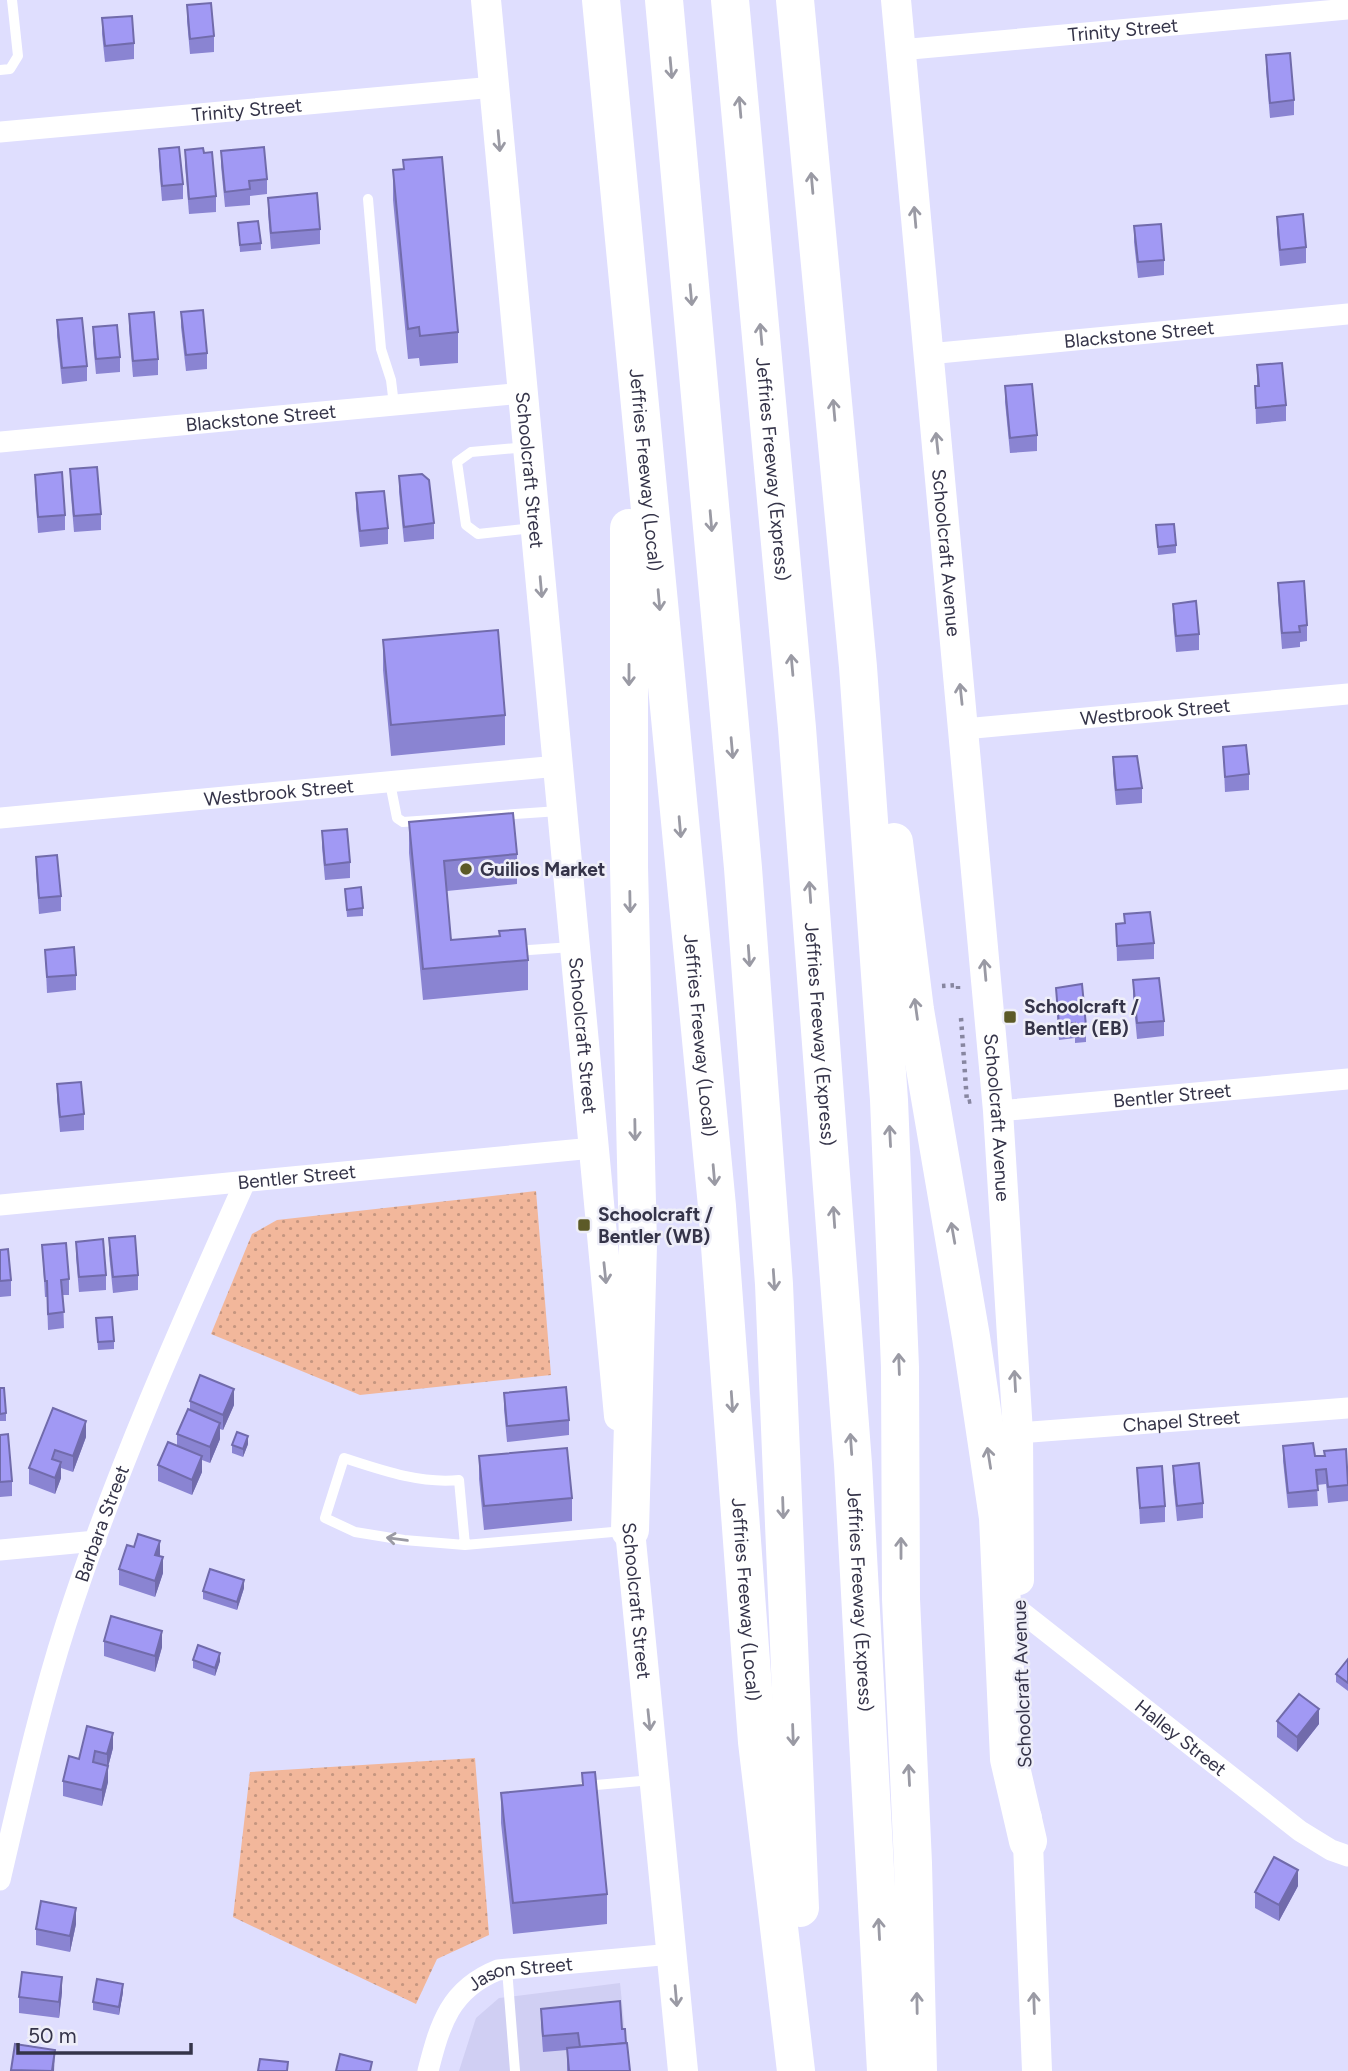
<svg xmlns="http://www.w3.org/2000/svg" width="1348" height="2071" viewBox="0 0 1348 2071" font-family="Figtree,sans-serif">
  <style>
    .built { fill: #d0cff3 }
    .grass { fill: url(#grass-dots) }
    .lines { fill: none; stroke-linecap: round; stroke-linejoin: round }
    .path { stroke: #8786a0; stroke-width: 4.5; stroke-dasharray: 3.5 5; stroke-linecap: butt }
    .service { stroke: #fff; stroke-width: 10 }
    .minor { stroke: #fff; stroke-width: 21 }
    .secondary { stroke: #fff; stroke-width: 30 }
    .motorway { stroke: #fff; stroke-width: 38 }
    .wall { fill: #8a84d2 }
    .shaded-wall { fill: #716bab }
    .building { fill: #a199f4; stroke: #716bab; stroke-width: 2 }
    .oneway { stroke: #9a9aa4 }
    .poi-dot { fill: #5c5a27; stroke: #eeeef8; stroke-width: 2.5 }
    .labels { text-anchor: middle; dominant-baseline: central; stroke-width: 5; stroke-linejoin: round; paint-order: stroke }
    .street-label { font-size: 19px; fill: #353449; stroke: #eeeef8 }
    .poi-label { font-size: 19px; font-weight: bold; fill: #353449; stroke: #eeeef8; text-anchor: start }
  </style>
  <defs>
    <pattern id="grass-dots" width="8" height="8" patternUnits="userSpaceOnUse" patternTransform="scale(1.75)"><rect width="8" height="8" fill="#f2b79b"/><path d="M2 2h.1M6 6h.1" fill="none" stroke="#c59680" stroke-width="1.8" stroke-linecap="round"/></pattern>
  </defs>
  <rect width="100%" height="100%" fill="#dfdefe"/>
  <path class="built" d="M620 1983 629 2071H459L476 2018 499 1998Z"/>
  <g class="grass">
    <path d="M536 1191 551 1375 360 1395 211 1334 252 1234 277 1220Z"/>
    <path d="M475 1758 489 1935 437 1959 416 2004 233 1917 250 1772Z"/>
  </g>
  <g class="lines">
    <g class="path">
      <path d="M942 986 958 985V989"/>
      <path d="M961 1018 967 1102 973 1101"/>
    </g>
    <g class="service">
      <path d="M0 70 10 69 18 56 12 0"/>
      <path d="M368 199 381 349 391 380 394 405"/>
      <path d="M528 447 471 452 457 462 466 525 478 534 533 528"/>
      <path d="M390 783 397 818 403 822 559 811"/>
      <path d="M515 951 572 947"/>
      <path d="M465 1545 459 1480C420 1484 381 1470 344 1458L325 1518 355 1532 404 1540 465 1545 624 1531"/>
      <path d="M585 1786 652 1780"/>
      <path d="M507 1969 515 2071"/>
    </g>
    <g class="minor">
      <path id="s1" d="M900 50 1348 9"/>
      <path id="s2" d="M0 132 494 87"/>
      <path id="s3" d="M928 354 1348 314"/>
      <path id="s4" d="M0 442 523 393"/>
      <path id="s5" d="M964 729 1348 694"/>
      <path id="s6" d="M0 818 558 766"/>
      <path id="s7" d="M998 1111 1348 1079"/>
      <path id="s8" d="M0 1205 593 1148"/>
      <path id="s9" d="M1018 1433 1348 1408"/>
      <path d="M0 1550 96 1541"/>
      <path id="s10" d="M1019 1610 1300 1831 1331 1850 1348 1856"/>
      <path id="s11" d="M0 1880C20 1795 39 1708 66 1624 115 1472 180 1327 245 1182"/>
      <path id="s12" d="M428 2071C440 2024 450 1989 498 1970L672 1954"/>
    </g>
    <g class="secondary">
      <path id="s13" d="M486 0 619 1416"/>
      <path id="s14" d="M896 0 998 1111 1018 1433 1019 1580"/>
      <path id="s15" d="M628 1510 683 2071"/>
      <path d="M1027 1818 1037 2071"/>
    </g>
    <g class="motorway">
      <path id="s16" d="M601 0 717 1206 757 1742 796 2071"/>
      <path d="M664 0 743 868 774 1284 800 1908"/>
      <path id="s17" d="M730 0 797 728 853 1464 886 2071"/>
      <path d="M795 0 858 667 889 1100 900 1367 901 1599 913 1863 918 2071"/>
      <path d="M629 528V867L638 1245 630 1530"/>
      <path d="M894 842 915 1010 971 1337 998 1518 1009 1759 1028 1841"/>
    </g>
  </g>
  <g class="wall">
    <path d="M187 5 214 36V52L190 54 187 21Z"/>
    <path d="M102 18 134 43V59L105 62 102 34Z"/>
    <path d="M1266 55 1294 100V115L1270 118 1266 70Z"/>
    <path d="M159 149 183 184V199L162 201 159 165Z"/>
    <path d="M185 150 216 196V212L189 214 185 165Z"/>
    <path d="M221 151 267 179V194L250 196V205L225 207 221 166Z"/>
    <path d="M403 160 458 332V363L420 366 419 358 408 359 393 200V170L403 169Z"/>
    <path d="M268 198 320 229V244L271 249 268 213Z"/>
    <path d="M1277 217 1306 247V263L1280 266 1277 233Z"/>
    <path d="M238 223 261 243V250L240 252Z"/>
    <path d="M1134 226 1164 260V275L1138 278 1134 242Z"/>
    <path d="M181 312 207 353V369L186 371 181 327Z"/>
    <path d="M129 314 158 359V375L133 377 129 330Z"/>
    <path d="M57 320 87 366V381L62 384 57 336Z"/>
    <path d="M93 327 120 357V372L96 374 93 343Z"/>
    <path d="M1257 365 1286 405V421L1256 424 1255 386H1257Z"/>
    <path d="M1005 386 1037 435V451L1010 453 1005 402Z"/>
    <path d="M70 469 101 514V530L74 532 70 484Z"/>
    <path d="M35 475 65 515V530L38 533 35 490Z"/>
    <path d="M399 476 434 523V539L404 542 399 492Z"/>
    <path d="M356 493 388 528V544L360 547 356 509Z"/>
    <path d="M1156 525 1176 545V553L1158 555Z"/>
    <path d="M1278 583 1307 625V641L1300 642V647L1282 649 1278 599Z"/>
    <path d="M1173 604 1199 634V650L1176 652 1173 619Z"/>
    <path d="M383 640 505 715V745L391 756 383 670Z"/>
    <path d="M1223 747 1249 774V790L1225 792Z"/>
    <path d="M1113 757 1142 788V803L1116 805 1113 773Z"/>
    <path d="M409 822 517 854V884L447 891 451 940 528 960V990L423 1000 409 853Z"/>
    <path d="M322 831 350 862V878L325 880 322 847Z"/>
    <path d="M36 857 61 896V911L39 914 36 872Z"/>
    <path d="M345 889 363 908V916L347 917Z"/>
    <path d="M1124 914 1154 943V959L1117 961 1116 924H1124Z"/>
    <path d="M45 950 76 975V990L47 993Z"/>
    <path d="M1133 980 1164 1021V1036L1137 1039 1133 996Z"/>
    <path d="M1056 988 1086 1026V1042L1075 1043V1038L1059 1040 1056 1004Z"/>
    <path d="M57 1084 84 1114V1130L60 1132 57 1100Z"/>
    <path d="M109 1238 138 1275V1290L113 1293 109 1254Z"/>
    <path d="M76 1242 106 1275V1290L79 1292 76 1257Z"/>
    <path d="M42 1245 69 1279V1295H63L64 1328 48 1330 47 1297H45Z"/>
    <path d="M0 1250 11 1280V1296L0 1297Z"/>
    <path d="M96 1318 114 1341V1349L98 1350Z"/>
    <path d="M0 1388 6 1413V1421H0Z"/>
    <path d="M504 1393 569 1420V1435L507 1442 504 1409Z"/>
    <path d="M190 1401 234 1405 223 1430 220 1429V1439L210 1463 202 1460V1472L192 1495 158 1481V1465L177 1446V1434L190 1410Z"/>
    <path d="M53 1408 86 1437 73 1472 61 1468V1478L55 1494 29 1484V1468Z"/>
    <path d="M0 1435 12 1481V1496L0 1497Z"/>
    <path d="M248 1444 243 1457 232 1453V1445Z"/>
    <path d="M1283 1446 1348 1469V1501L1328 1503 1326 1484 1317 1485 1318 1506 1288 1508 1283 1461Z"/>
    <path d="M479 1456 572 1498V1521L484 1530 479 1479Z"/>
    <path d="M1173 1466 1203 1503V1518L1177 1521 1173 1481Z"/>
    <path d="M1137 1468 1165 1506V1522L1140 1524Z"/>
    <path d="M160 1556 163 1573 155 1597 119 1585V1569Z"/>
    <path d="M244 1588 237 1610 203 1599V1591Z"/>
    <path d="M104 1641 162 1647 155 1672 104 1656Z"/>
    <path d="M1348 1659V1691L1336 1682V1674Z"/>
    <path d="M193 1660 220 1661 215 1676 193 1668Z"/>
    <path d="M1277 1721 1319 1724 1297 1752 1277 1737Z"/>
    <path d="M87 1726 113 1748 108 1767V1782L102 1806 63 1796V1781L79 1759Z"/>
    <path d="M582 1773 607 1894V1924L513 1934 501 1823V1793L582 1785Z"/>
    <path d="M1298 1886 1279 1921 1255 1908V1892Z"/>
    <path d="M76 1924 70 1952 36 1945V1929Z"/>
    <path d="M62 1992 59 2018 19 2013V1997Z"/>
    <path d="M123 1992 119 2015 93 2010V2002Z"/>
    <path d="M541 2009 622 2029 630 2071H567V2050L543 2052 541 2024Z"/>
  </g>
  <g class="shaded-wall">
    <path d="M234 1389V1405L223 1430V1415Z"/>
    <path d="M86 1421V1437L73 1472V1456Z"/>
    <path d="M220 1423V1439L210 1463V1447Z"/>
    <path d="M248 1436V1444L243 1457V1449Z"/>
    <path d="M202 1456V1472L192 1495V1480Z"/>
    <path d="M61 1462V1478L55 1494V1478Z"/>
    <path d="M160 1541V1557L155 1555Z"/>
    <path d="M163 1557V1573L155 1597V1581Z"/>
    <path d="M244 1580V1588L237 1610V1602Z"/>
    <path d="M162 1631V1647L155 1672V1656Z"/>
    <path d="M220 1653V1661L215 1676V1668Z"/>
    <path d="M1319 1709V1724L1297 1752V1737Z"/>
    <path d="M113 1733V1748L108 1767V1782L102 1806V1790L107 1769V1754Z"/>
    <path d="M1298 1870V1886L1279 1921V1905Z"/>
    <path d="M76 1908V1924L70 1952V1936Z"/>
    <path d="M62 1977V1992L59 2018V2002Z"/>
    <path d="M123 1984V1992L119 2015V2007Z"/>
    <path d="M55 2050 54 2071H52Z"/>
  </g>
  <g class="building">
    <path d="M211 3 214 36 190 39 187 5Z"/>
    <path d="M132 16 134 43 105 46 102 18Z"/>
    <path d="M1290 53 1294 100 1270 103 1266 55Z"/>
    <path d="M179 147 183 184 162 186 159 149Z"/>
    <path d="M264 147 267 179 249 181 250 189 225 192 221 151Z"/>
    <path d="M203 148 204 153 212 152 216 196 189 199 185 150Z"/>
    <path d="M442 157 458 332 420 336 419 327 408 329 393 170 404 169 403 160Z"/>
    <path d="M317 193 320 229 271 233 268 198Z"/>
    <path d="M1303 214 1306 247 1280 250 1277 217Z"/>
    <path d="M258 221 261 243 240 245 238 223Z"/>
    <path d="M1161 224 1164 260 1138 262 1134 226Z"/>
    <path d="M203 310 207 353 186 355 181 312Z"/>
    <path d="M154 312 158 359 133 361 129 314Z"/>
    <path d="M82 318 87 366 62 368 57 320Z"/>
    <path d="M117 325 120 357 96 359 93 327Z"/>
    <path d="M1282 363 1286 405 1256 408 1255 386H1259L1257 365Z"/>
    <path d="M1032 384 1037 435 1010 438 1005 386Z"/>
    <path d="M97 467 101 514 74 516 70 469Z"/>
    <path d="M62 472 65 515 38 517 35 475Z"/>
    <path d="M422 474 429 480 434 523 404 527 399 476Z"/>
    <path d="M384 491 388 528 360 531 356 493Z"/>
    <path d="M1174 524 1176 545 1158 547 1156 525Z"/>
    <path d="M1304 581 1307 625 1299 626 1300 632 1282 633 1278 583Z"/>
    <path d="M1196 601 1199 634 1176 636 1173 604Z"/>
    <path d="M498 630 505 715 391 725 383 640Z"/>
    <path d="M1246 745 1249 774 1225 777 1223 747Z"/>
    <path d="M1137 756 1142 788 1116 790 1113 757Z"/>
    <path d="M513 813 517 854 444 861 451 940 500 936 499 931 525 929 528 960 423 969 409 822Z"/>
    <path d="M347 829 350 862 325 865 322 831Z"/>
    <path d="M57 855 61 896 39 898 36 857Z"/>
    <path d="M361 887 363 908 347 910 345 889Z"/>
    <path d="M1150 912 1154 943 1117 946 1116 924 1125 923 1124 914Z"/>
    <path d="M74 947 76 975 47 977 45 950Z"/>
    <path d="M1159 978 1164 1021 1137 1023 1133 980Z"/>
    <path d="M1082 984 1086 1026 1075 1027V1023L1059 1025 1056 988Z"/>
    <path d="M81 1082 84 1114 60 1117 57 1084Z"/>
    <path d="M135 1236 138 1275 113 1277 109 1238Z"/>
    <path d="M103 1239 106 1275 79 1277 76 1242Z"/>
    <path d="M66 1243 69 1279 61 1280 64 1312 48 1314 47 1281H45L42 1245Z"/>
    <path d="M8 1249 11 1280 0 1281V1250Z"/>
    <path d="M112 1317 114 1341 98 1342 96 1318Z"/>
    <path d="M200 1375 234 1389 223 1415 190 1401Z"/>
    <path d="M566 1387 569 1420 507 1426 504 1393Z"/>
    <path d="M0 1388H4L6 1413 0 1414Z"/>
    <path d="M53 1408 86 1421 73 1456 55 1450 52 1459 61 1462 55 1478 29 1468Z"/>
    <path d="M188 1409 220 1423 210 1447 177 1434Z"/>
    <path d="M237 1432 248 1436 243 1449 232 1445Z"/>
    <path d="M8 1434 12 1481 0 1482V1435Z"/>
    <path d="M168 1442 202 1456 192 1480 158 1465Z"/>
    <path d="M1313 1443 1315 1456H1325L1324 1451 1346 1449 1348 1485 1328 1487 1326 1469 1316 1470 1318 1490 1288 1493 1283 1446Z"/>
    <path d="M567 1448 572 1498 484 1506 479 1456Z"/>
    <path d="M1199 1463 1203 1503 1177 1506 1173 1466Z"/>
    <path d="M1162 1466 1165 1506 1140 1508 1137 1468Z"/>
    <path d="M138 1534 160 1541 155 1555 163 1557 155 1581 119 1569 127 1545 134 1547Z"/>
    <path d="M210 1569 244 1580 237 1602 203 1591Z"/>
    <path d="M111 1616 162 1631 155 1656 104 1641Z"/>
    <path d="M198 1645 220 1653 215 1668 193 1660Z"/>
    <path d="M1348 1659V1683L1336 1674Z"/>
    <path d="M1299 1694 1319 1709 1297 1737 1277 1721Z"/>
    <path d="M87 1726 113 1733 107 1754 95 1751 93 1762 108 1766 102 1790 63 1781 69 1756 79 1759Z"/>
    <path d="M595 1772 607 1894 513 1903 501 1793 583 1785 582 1773Z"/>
    <path d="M1274 1857 1298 1870 1279 1905 1255 1892Z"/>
    <path d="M41 1901 76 1908 70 1936 36 1929Z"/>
    <path d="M22 1972 62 1977 59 2002 19 1997Z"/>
    <path d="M97 1979 123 1984 119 2007 93 2002Z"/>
    <path d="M620 2001 622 2029H625L626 2043 580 2047 578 2033 543 2036 541 2009Z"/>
    <path d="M627 2043 630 2071H569L567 2048Z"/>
    <path d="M15 2044 55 2050 52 2071 11 2070Z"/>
    <path d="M340 2054 372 2062 370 2071H336Z"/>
    <path d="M260 2059 288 2062 287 2071H258Z"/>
  </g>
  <defs><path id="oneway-shaft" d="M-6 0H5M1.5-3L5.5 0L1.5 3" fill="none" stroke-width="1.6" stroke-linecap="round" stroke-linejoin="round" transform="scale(1.75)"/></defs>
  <g class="oneway">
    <use href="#oneway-shaft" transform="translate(671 68) rotate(85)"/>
    <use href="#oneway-shaft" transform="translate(740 107) rotate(-95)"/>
    <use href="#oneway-shaft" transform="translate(499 141) rotate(85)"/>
    <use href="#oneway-shaft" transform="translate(812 183) rotate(-95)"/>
    <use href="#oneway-shaft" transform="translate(915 217) rotate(-95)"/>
    <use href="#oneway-shaft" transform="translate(691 295) rotate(85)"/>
    <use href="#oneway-shaft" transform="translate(761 334) rotate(-95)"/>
    <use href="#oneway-shaft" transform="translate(834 410) rotate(-95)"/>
    <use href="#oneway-shaft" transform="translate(937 443) rotate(-96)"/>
    <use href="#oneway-shaft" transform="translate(711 521) rotate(85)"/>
    <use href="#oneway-shaft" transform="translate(541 587) rotate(85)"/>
    <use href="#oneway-shaft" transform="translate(659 600) rotate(85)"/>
    <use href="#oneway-shaft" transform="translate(792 665) rotate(-95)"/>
    <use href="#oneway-shaft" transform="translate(629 675) rotate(90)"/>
    <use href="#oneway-shaft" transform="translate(961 694) rotate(-96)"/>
    <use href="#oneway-shaft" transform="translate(732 748) rotate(85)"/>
    <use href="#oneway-shaft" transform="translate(680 827) rotate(85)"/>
    <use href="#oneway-shaft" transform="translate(810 892) rotate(-94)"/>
    <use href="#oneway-shaft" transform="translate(630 902) rotate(89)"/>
    <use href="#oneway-shaft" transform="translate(749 956) rotate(86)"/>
    <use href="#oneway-shaft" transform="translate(985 970) rotate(-95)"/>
    <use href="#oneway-shaft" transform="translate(916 1009) rotate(-98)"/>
    <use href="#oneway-shaft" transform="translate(635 1130) rotate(89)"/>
    <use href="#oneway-shaft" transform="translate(890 1136) rotate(-93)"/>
    <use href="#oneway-shaft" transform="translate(714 1175) rotate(85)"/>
    <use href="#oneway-shaft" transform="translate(834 1217) rotate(-94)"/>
    <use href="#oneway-shaft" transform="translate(953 1233) rotate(-100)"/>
    <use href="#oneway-shaft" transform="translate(605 1273) rotate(84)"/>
    <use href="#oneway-shaft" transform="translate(774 1280) rotate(86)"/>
    <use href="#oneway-shaft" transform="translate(899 1364) rotate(-92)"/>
    <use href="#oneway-shaft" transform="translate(1015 1381) rotate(-93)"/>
    <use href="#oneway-shaft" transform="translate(732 1402) rotate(86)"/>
    <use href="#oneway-shaft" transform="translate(851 1444) rotate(-94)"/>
    <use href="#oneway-shaft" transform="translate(989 1458) rotate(-99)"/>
    <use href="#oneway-shaft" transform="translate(783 1508) rotate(88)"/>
    <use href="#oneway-shaft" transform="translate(397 1539) rotate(-172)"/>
    <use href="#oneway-shaft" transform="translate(901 1548) rotate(-90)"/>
    <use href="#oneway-shaft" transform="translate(649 1720) rotate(84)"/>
    <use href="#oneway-shaft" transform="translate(793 1735) rotate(88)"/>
    <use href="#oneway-shaft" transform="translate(909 1775) rotate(-93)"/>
    <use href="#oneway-shaft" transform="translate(879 1929) rotate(-93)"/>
    <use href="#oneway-shaft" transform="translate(676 1996) rotate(85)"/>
    <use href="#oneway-shaft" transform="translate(917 2003) rotate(-91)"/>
    <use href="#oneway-shaft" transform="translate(1034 2003) rotate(-92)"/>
  </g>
  <g class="poi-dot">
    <circle cx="466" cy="869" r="7"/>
    <rect x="1003" y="1010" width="14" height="14" rx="3.5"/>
    <rect x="577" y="1218" width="14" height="14" rx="3.5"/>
  </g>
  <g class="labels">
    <g class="street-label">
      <text stroke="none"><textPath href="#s1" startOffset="224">Trinity Street</textPath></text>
      <text stroke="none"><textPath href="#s2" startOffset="248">Trinity Street</textPath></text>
      <text stroke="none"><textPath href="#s3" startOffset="212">Blackstone Street</textPath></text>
      <text stroke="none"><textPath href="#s4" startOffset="262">Blackstone Street</textPath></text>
      <text stroke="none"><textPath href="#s17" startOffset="471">Jeffries Freeway (Express)</textPath></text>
      <text stroke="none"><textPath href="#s13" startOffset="472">Schoolcraft Street</textPath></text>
      <text stroke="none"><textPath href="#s16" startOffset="472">Jeffries Freeway (Local)</textPath></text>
      <text stroke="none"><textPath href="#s14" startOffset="555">Schoolcraft Avenue</textPath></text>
      <text stroke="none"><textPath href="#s5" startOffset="192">Westbrook Street</textPath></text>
      <text stroke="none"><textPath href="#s6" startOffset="280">Westbrook Street</textPath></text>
      <text stroke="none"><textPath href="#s16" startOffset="1040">Jeffries Freeway (Local)</textPath></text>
      <text stroke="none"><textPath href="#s17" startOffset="1038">Jeffries Freeway (Express)</textPath></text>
      <text stroke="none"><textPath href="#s13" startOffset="1040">Schoolcraft Street</textPath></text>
      <text stroke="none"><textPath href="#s7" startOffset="175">Bentler Street</textPath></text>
      <text stroke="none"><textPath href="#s14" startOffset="1122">Schoolcraft Avenue</textPath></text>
      <text stroke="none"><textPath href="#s8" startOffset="298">Bentler Street</textPath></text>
      <text stroke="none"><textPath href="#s9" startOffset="164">Chapel Street</textPath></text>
      <text stroke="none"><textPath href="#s11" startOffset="371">Barbara Street</textPath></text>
      <text stroke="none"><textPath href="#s15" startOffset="91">Schoolcraft Street</textPath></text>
      <text stroke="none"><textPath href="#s17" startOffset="1605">Jeffries Freeway (Express)</textPath></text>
      <text stroke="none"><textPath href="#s16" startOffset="1606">Jeffries Freeway (Local)</textPath></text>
      <text transform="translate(1022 1684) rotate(-92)">Schoolcraft Avenue</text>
      <text stroke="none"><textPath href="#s10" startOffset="206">Halley Street</textPath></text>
      <text stroke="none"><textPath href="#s12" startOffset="150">Jason Street</textPath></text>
    </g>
    <g class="poi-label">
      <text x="480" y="869">Guilios Market</text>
      <text x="1024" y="1006">Schoolcraft /<tspan x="1024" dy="22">Bentler (EB)</tspan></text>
      <text x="598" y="1214">Schoolcraft /<tspan x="598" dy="22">Bentler (WB)</tspan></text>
    </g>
  </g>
  <path d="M18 2043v10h173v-10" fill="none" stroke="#353449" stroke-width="3.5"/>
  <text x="28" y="2043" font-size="21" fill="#353449" stroke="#eeeef8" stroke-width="5" paint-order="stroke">50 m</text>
</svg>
